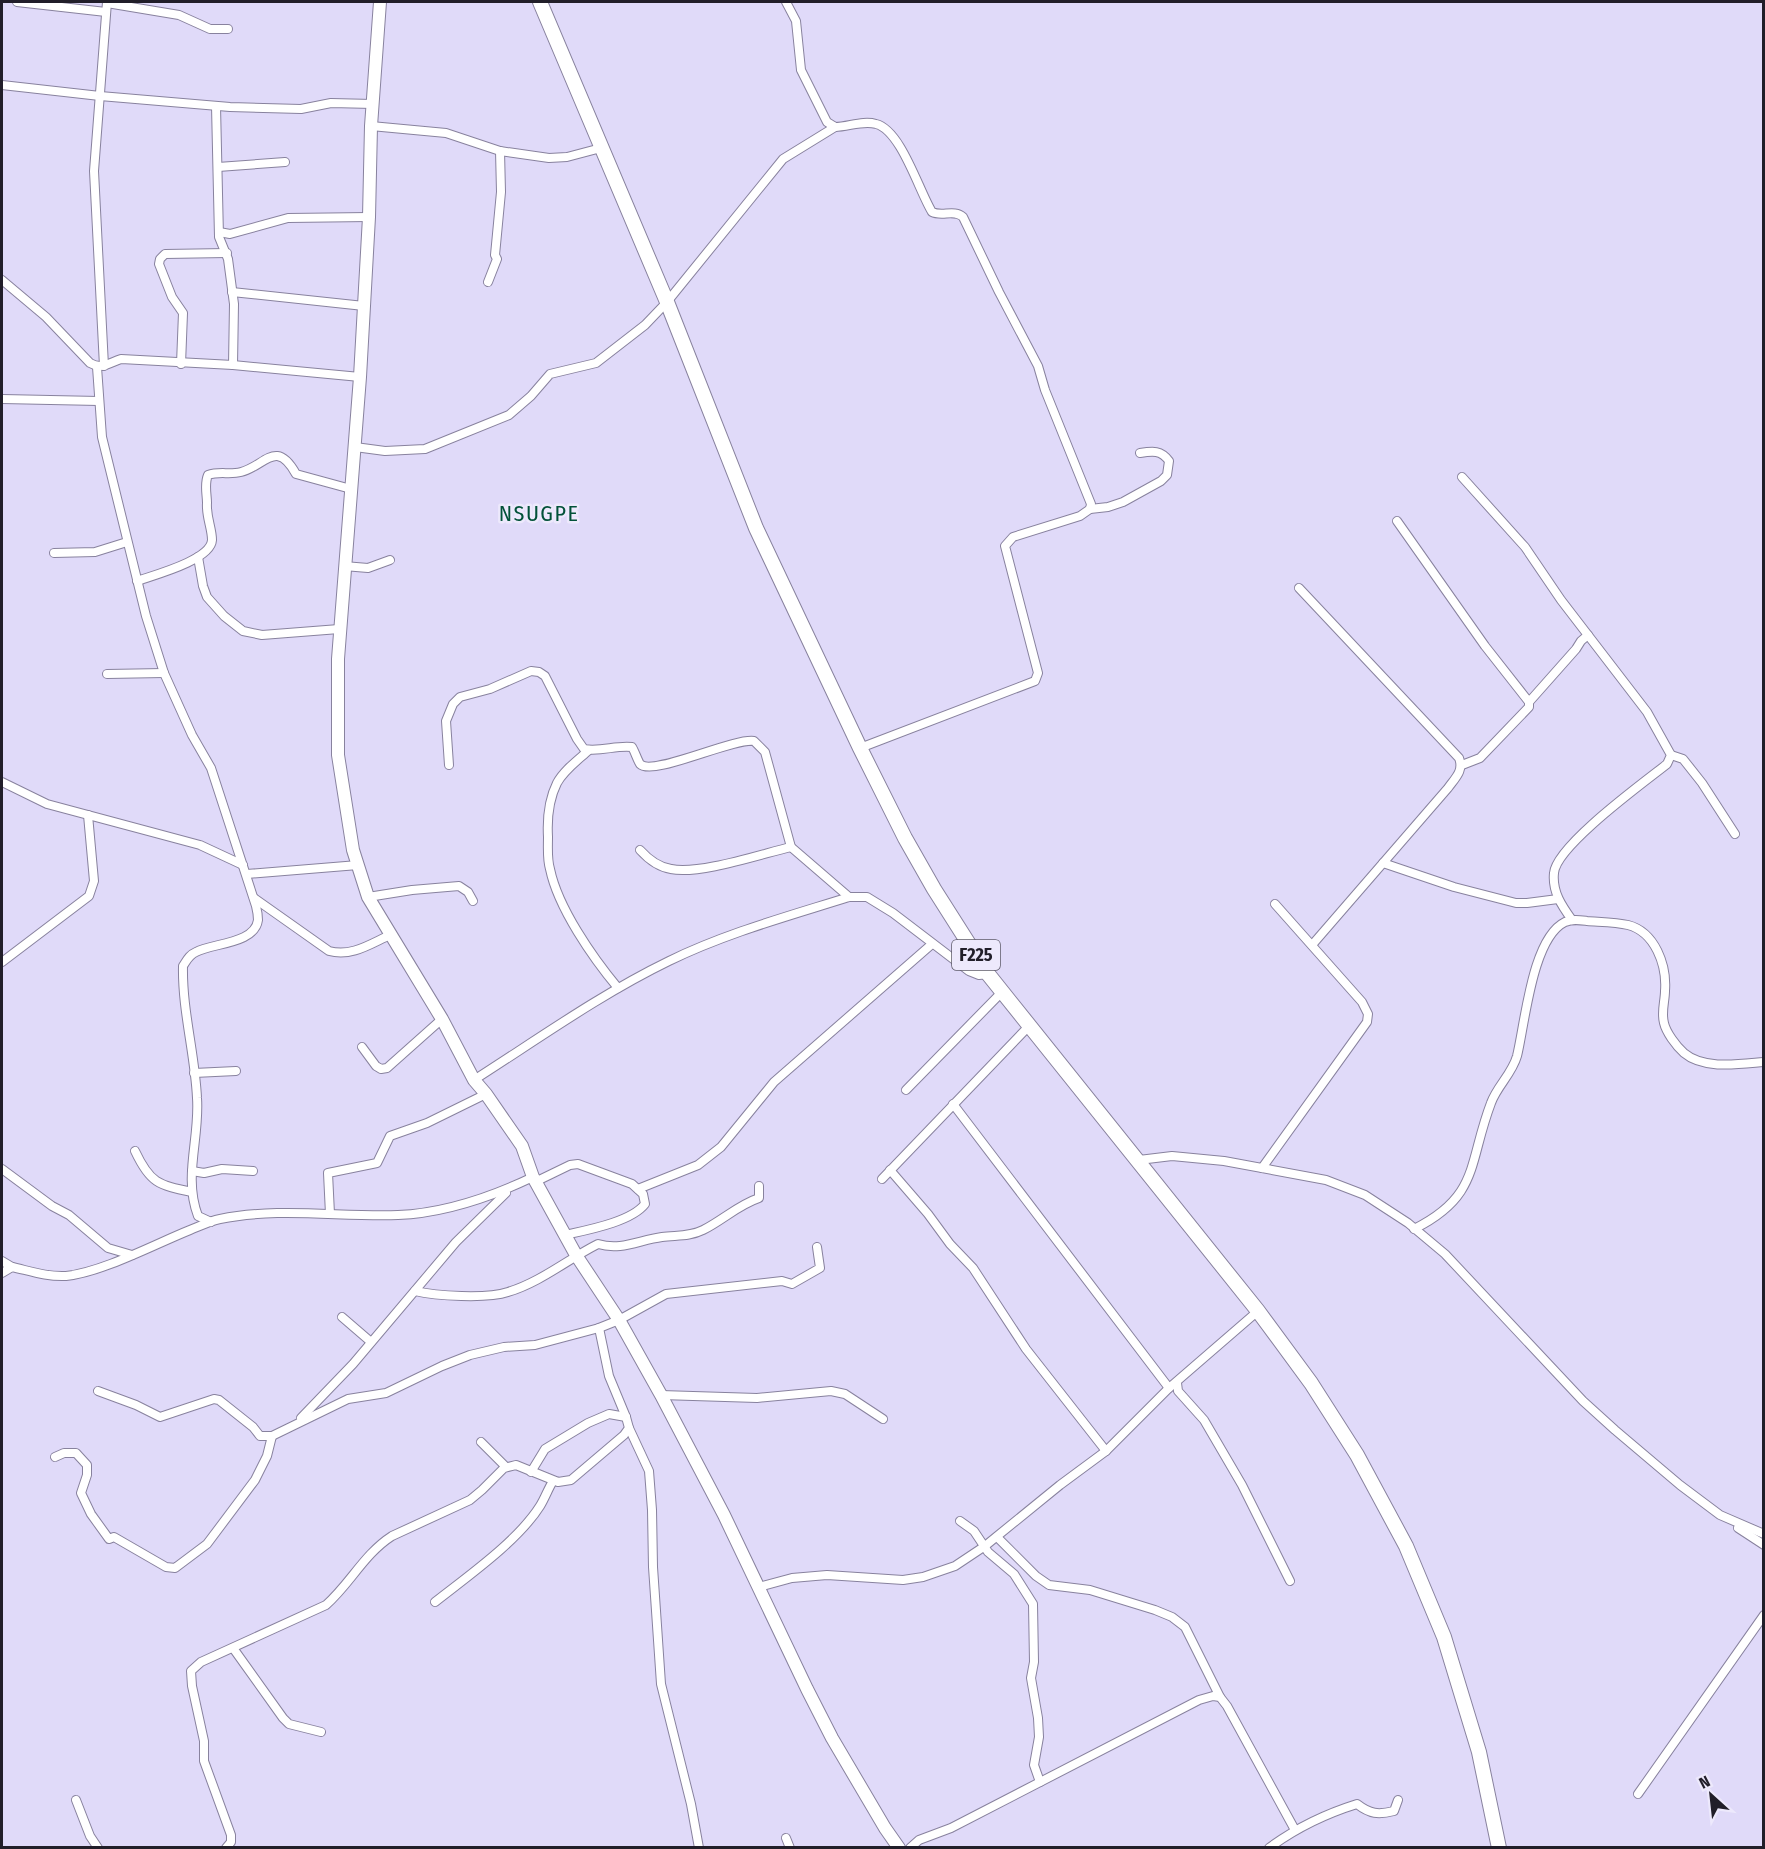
<svg xmlns="http://www.w3.org/2000/svg" width="1765" height="1849" viewBox="0 0 1765 1849" font-family="'Fira Sans Condensed',sans-serif">
  <style>
    .lines { fill: none; stroke-linecap: round; stroke-linejoin: round }
    .street-casing { stroke: #88829e; stroke-width: 10 }
    .secondary-casing { stroke: #88829e; stroke-width: 14 }
    .primary-casing { stroke: #88829e; stroke-width: 16 }
    .street { stroke: #fff; stroke-width: 8 }
    .secondary { stroke: #fff; stroke-width: 12 }
    .primary { stroke: #fff; stroke-width: 14 }
    .labels { text-anchor: middle; dominant-baseline: central; stroke-width: 5; stroke-linejoin: round; paint-order: stroke }
    .shield { fill: #ede9fc; stroke: #5e5b68; stroke-width: 1.5 }
    .shield-label { font-size: 18px; font-weight: bold; fill: #211e29 }
    .quarter-label { font-size: 22px; letter-spacing: 1.5px; fill: #025139; stroke: #ede9fc }
  </style>
  <rect width="100%" height="100%" fill="#e0daf9"/>
  <g class="lines">
    <defs>
      <g id="street">
        <path d="M17 2 106 12"/>
        <path d="M786 2 796 21 801 70 827 122 835 127C848 127 863 120 876 124 901 130 919 191 932 212 942 217 954 209 963 217L999 292 1038 366 1045 390 1091 504 1090 509 1080 516 1013 537 1005 546 1038 673 1035 681 860 748"/>
        <path d="M107 3 179 15 210 29H228"/>
        <path d="M2 85 100 96 230 107 301 109 331 103 373 104"/>
        <path d="M216 106 219 237 228 259 234 304 233 365"/>
        <path d="M371 126 446 133 500 151 549 158 567 157 601 148"/>
        <path d="M218 167 285 162"/>
        <path d="M219 232 230 234 288 218 369 217"/>
        <path d="M2 280 46 317 90 363C102 370 109 363 121 359L233 365 360 377"/>
        <path d="M488 282 497 259 495 255 501 192 500 151"/>
        <path d="M232 292 364 306"/>
        <path d="M181 364 183 313 172 297 159 264 160 259 165 254 227 253"/>
        <path d="M104 366 94 171 107 2"/>
        <path d="M97 367 102 437 146 616 164 673 192 735 211 768 256 906C257 910 258 916 258 920 255 944 212 943 196 952 189 955 187 960 183 966 182 1010 195 1054 197 1098 200 1138 183 1177 198 1216L211 1222"/>
        <path d="M2 399 99 401"/>
        <path d="M355 447 385 451 425 449 509 415 531 396 550 374 596 363 645 325 667 302 783 159 835 127"/>
        <path d="M1462 477 1525 547 1561 600 1647 712 1671 755 1667 764C1643 783 1556 846 1554 873 1552 892 1562 906 1572 920"/>
        <path d="M1090 509 1108 507 1123 502 1161 481 1167 475 1169 461C1161 450 1153 451 1140 453"/>
        <path d="M1397 521 1485 646 1529 702"/>
        <path d="M54 553 95 552 127 542"/>
        <path d="M198 557 203 586 207 597 224 616 243 631 262 635 339 629"/>
        <path d="M344 566 368 568 390 560"/>
        <path d="M137 581C154 575 211 560 212 540 212 528 206 517 207 503 207 494 204 484 208 475 219 471 230 475 241 472 265 466 276 438 296 474L351 489"/>
        <path d="M1299 588 1459 758C1464 771 1455 778 1448 788L1312 945"/>
        <path d="M107 674 164 673"/>
        <path d="M589 750C578 760 564 770 557 783 549 799 547 819 548 837 548 848 547 859 550 869 558 908 593 958 618 988"/>
        <path d="M1671 755 1683 759 1702 783 1735 834"/>
        <path d="M449 765 446 721 453 704 460 697 490 689 531 671 539 672 545 676 577 739 584 749C601 752 616 745 632 747 635 752 637 759 640 764 652 777 732 738 754 741L765 752 791 847 849 897"/>
        <path d="M1462 765 1480 758 1529 707V702L1576 649 1581 641 1588 635"/>
        <path d="M2 782 47 804 200 845 243 865"/>
        <path d="M640 850C649 860 658 867 671 869 699 875 761 854 791 847"/>
        <path d="M1383 863 1454 887 1516 903H1527L1558 899"/>
        <path d="M247 874 358 865"/>
        <path d="M368 897 412 890 459 886 468 892 473 901"/>
        <path d="M254 898 329 951C352 957 370 944 390 935"/>
        <path d="M2 962 89 896 94 881 88 815"/>
        <path d="M362 1047 376 1066 381 1069 387 1068 442 1019"/>
        <path d="M194 1073 236 1071"/>
        <path d="M474 1080C538 1039 601 994 669 961 726 933 789 916 849 897H867L893 913 969 971 979 975 988 974"/>
        <path d="M906 1090 1002 992"/>
        <path d="M953 1104 1169 1388"/>
        <path d="M135 1151C150 1183 158 1185 192 1192"/>
        <path d="M1139 1160 1172 1156 1224 1161 1326 1180 1365 1195 1408 1223 1445 1254 1583 1401 1615 1430 1680 1485 1720 1515 1764 1534"/>
        <path d="M1262 1168 1367 1022 1368 1014 1362 1002 1275 904"/>
        <path d="M2 1169 52 1206 69 1215 108 1248 132 1255"/>
        <path d="M890 1170 928 1214 950 1244 973 1268 1026 1349 1106 1451"/>
        <path d="M192 1171 204 1173 222 1169 253 1171"/>
        <path d="M882 1179 1030 1025"/>
        <path d="M537 1181 570 1165 578 1164 632 1184 643 1194 645 1204C631 1222 587 1230 565 1235"/>
        <path d="M638 1189 698 1165 721 1147 774 1082 932 944"/>
        <path d="M330 1214 328 1173 377 1163 390 1136 427 1123 486 1094"/>
        <path d="M1414 1229C1480 1196 1468 1163 1491 1103 1497 1086 1512 1074 1517 1056 1525 1024 1532 938 1565 922 1573 919 1579 920 1587 921 1600 922 1616 922 1628 925 1655 932 1667 965 1665 991 1665 1001 1661 1012 1664 1023 1666 1032 1676 1046 1684 1053 1704 1070 1740 1064 1764 1062"/>
        <path d="M2 1261 12 1267"/>
        <path d="M2 1273 12 1267C30 1271 47 1277 66 1276 103 1272 155 1244 190 1230 200 1226 210 1221 220 1219 278 1207 339 1217 398 1215 446 1213 491 1197 533 1177"/>
        <path d="M415 1291C436 1296 487 1299 508 1292 541 1282 568 1259 598 1244 621 1251 639 1240 662 1237 676 1235 689 1237 703 1230 723 1220 738 1205 759 1198V1186"/>
        <path d="M342 1317 371 1342"/>
        <path d="M1177 1383 1178 1391 1204 1420 1242 1485 1290 1581"/>
        <path d="M98 1391 136 1405 160 1417 214 1399 219 1400 253 1427 260 1436H272L348 1399 386 1393 442 1366 470 1355 504 1347 535 1345 599 1328 619 1320 666 1294 782 1281 792 1284 820 1268 817 1247"/>
        <path d="M661 1395 757 1398 831 1391 845 1394 883 1419"/>
        <path d="M301 1418 353 1364 456 1242 506 1193"/>
        <path d="M629 1428 649 1471 652 1510 653 1567 661 1684 691 1804 699 1848"/>
        <path d="M481 1442 506 1467"/>
        <path d="M55 1457 64 1453H76L87 1465V1475L81 1493 91 1514 109 1539 114 1537 166 1567 175 1568 207 1544 255 1480 267 1456 272 1436"/>
        <path d="M531 1472 545 1449 588 1423 609 1414 626 1417"/>
        <path d="M960 1521 974 1531 988 1552 1014 1574 1033 1604 1034 1662 1031 1678 1038 1718 1039 1737 1034 1765 1040 1782"/>
        <path d="M1738 1528 1764 1545"/>
        <path d="M997 1537 1036 1576 1049 1585 1090 1590 1155 1610 1172 1617 1185 1627 1220 1697"/>
        <path d="M759 1587 792 1578 827 1575 903 1580 923 1577 955 1566 985 1546 1060 1485 1106 1451 1169 1388 1258 1311"/>
        <path d="M435 1602C468 1576 518 1541 540 1506 545 1498 548 1489 553 1481"/>
        <path d="M233 1648 283 1718 289 1724 321 1732"/>
        <path d="M1638 1794 1764 1615"/>
        <path d="M76 1800 90 1836 98 1848"/>
        <path d="M786 1838 790 1848"/>
        <path d="M226 1848 231 1842V1835L204 1761V1741L192 1686 191 1671 201 1662 326 1605C350 1584 364 1554 392 1536L470 1500 482 1490 504 1468 516 1465 558 1482 571 1480 624 1435 629 1428 626 1417 609 1376 599 1328"/>
        <path d="M910 1848 919 1840 951 1828 1199 1700 1213 1696 1220 1697 1227 1706 1295 1830"/>
        <path d="M1269 1848C1296 1828 1325 1814 1357 1804 1370 1814 1378 1815 1394 1811L1398 1800"/>
      </g>
      <path id="secondary" d="M380 2 371 126 369 217 360 377 338 659V755L353 850 368 897 442 1019 474 1080 486 1094 522 1146 533 1177 576 1255 619 1320 661 1395 724 1515 807 1689 832 1738 885 1828 899 1848"/>
      <path id="primary" d="M540 2 667 302 756 528 860 748 905 838 934 889 988 974 1258 1311 1311 1383 1357 1455 1406 1546 1444 1637 1479 1752 1499 1848"/>
    </defs>
    <use href="#street" class="street-casing"/>
    <use href="#secondary" class="secondary-casing"/>
    <use href="#primary" class="primary-casing"/>
    <use href="#street" class="street"/>
    <use href="#secondary" class="secondary"/>
    <use href="#primary" class="primary"/>
  </g>
  <g class="labels">
    <rect class="shield" x="952" y="940" width="48" height="30" rx="4.5"/>
    <g class="shield-label">
      <text x="976" y="955">F225</text>
    </g>
    <g class="quarter-label">
      <text x="539" y="513">NSUGPE</text>
    </g>
  </g>
  <rect width="1765" height="1849" fill="none" stroke="#211e29" stroke-width="6"/>
  <g transform="translate(1711 1795) rotate(333)" stroke="#ede9fc" stroke-width="4.5" paint-order="stroke">
  <path d="M0-4.5L10 22L0 15L-10 22Z" fill="#211e29"/>
  <text y="-9" font-size="16" font-weight="bold" text-anchor="middle" fill="#211e29">N</text>
  </g>
</svg>
